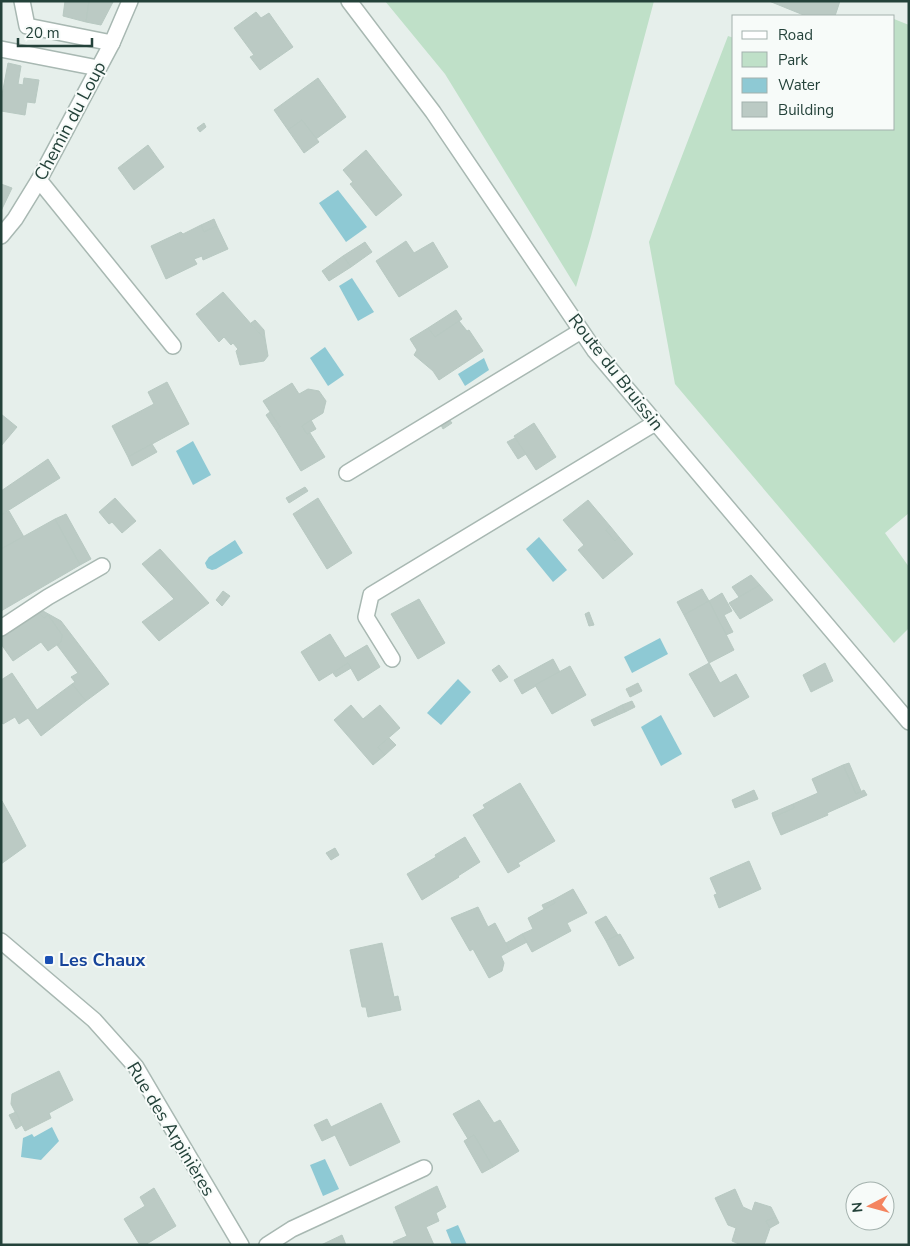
<svg xmlns="http://www.w3.org/2000/svg" width="910" height="1246" viewBox="0 0 910 1246" font-family="'Nunito Sans',sans-serif">
  <style>
    .green { fill: #bfe0c8 }
    .water { fill: #8ec9d4 }
    .building { fill: #bbcac4; stroke: #b8c9c2 }
    .lines { fill: none; stroke-linecap: round; stroke-linejoin: round }
    .minor-casing { stroke: #a8b8b2; stroke-width: 18 }
    .minor { stroke: #fff; stroke-width: 15 }
    .transit-dot { fill: #1a4fb4; stroke: #f7fbf9; stroke-width: 2 }
    .labels { text-anchor: middle; dominant-baseline: central; stroke-width: 4; stroke-linejoin: round; paint-order: stroke }
    .street-label { font-size: 18px; fill: #24423a; stroke: #f7fbf9 }
    .transit-label { font-size: 18px; font-weight: bold; fill: #164399; stroke: #f7fbf9; text-anchor: start }
  </style>
  <rect width="100%" height="100%" fill="#e6efeb"/>
  <g class="green">
    <path d="M385 1H654L591 236 576 287 445 74Z"/>
    <path d="M894 19 909 25V513L885 533 909 567V628L894 643 675 384 649 242 728 36 734 38V129H894Z"/>
  </g>
  <g class="water">
    <path d="M338 190 367 227 346 242 319 203Z"/>
    <path d="M352 278 374 312 358 321 339 286Z"/>
    <path d="M325 347 344 375 328 386 310 358Z"/>
    <path d="M484 358 489 370 465 386 458 374Z"/>
    <path d="M193 441 211 475 193 485 176 451Z"/>
    <path d="M539 537 567 570 553 582 526 549Z"/>
    <path d="M235 540 243 553 216 569 212 570 207 568 205 563 209 557Z"/>
    <path d="M660 638 668 654 632 673 624 657Z"/>
    <path d="M458 679 471 692 441 725 427 713Z"/>
    <path d="M661 715 682 754 661 766 641 727Z"/>
    <path d="M52 1127 59 1141 41 1160 21 1157 23 1138 32 1134 34 1137Z"/>
    <path d="M325 1159 339 1189 323 1196 310 1165Z"/>
    <path d="M458 1225 467 1245H452L446 1230Z"/>
  </g>
  <g class="building">
    <path d="M65 1H89L86 22 63 16Z"/>
    <path d="M89 1H107L113 2 101 25 86 22Z"/>
    <path d="M769 1H840L835 16H806Z"/>
    <path d="M256 12 261 18 269 13 293 47 260 70 250 57 254 55 234 28Z"/>
    <path d="M8 63 21 66 18 84 23 85 24 78 39 80 35 103 27 102 25 115 1 111V100Z"/>
    <path d="M318 78 346 117 316 139 302 120 288 130 274 110Z"/>
    <path d="M302 120 319 142 304 153 288 130Z"/>
    <path d="M204 123 206 127 200 132 197 128Z"/>
    <path d="M148 145 164 167 134 190 118 168Z"/>
    <path d="M366 150 402 195 376 216 350 184 353 182 343 170Z"/>
    <path d="M1 184 12 188 1 211Z"/>
    <path d="M214 219 217 226 204 232 201 225Z"/>
    <path d="M201 225 204 232 217 226 228 249 203 260 202 256 194 259 197 264 166 279 151 246 181 232 183 234Z"/>
    <path d="M406 241 414 253 433 242 448 267 399 297 376 261Z"/>
    <path d="M365 242 372 252 351 267 343 256Z"/>
    <path d="M343 256 351 267 329 281 322 271Z"/>
    <path d="M223 292 259 333 265 338 268 356 264 361 240 365 236 351 238 349 233 343 231 345 224 337 219 342 196 314Z"/>
    <path d="M456 310 462 319 435 337 428 328Z"/>
    <path d="M255 320 264 330 265 338 259 333 251 323Z"/>
    <path d="M459 321 467 331 469 330 483 351 439 380 433 371 414 355 417 350 410 339 428 328 435 337Z"/>
    <path d="M167 382 189 424 128 457 112 426 154 404 148 392Z"/>
    <path d="M292 383 299 394 308 389 319 391 326 401 323 413 302 426 307 434 310 433 325 457 301 471 276 430 280 427 263 401Z"/>
    <path d="M270 412 280 427 276 430 266 415Z"/>
    <path d="M1 414 17 427 1 446Z"/>
    <path d="M448 418 452 423 443 429 440 423Z"/>
    <path d="M311 420 316 429 307 434 302 426Z"/>
    <path d="M534 423 556 457 536 470 514 436Z"/>
    <path d="M515 438 526 454 518 459 507 442Z"/>
    <path d="M152 444 157 452 132 466 128 457Z"/>
    <path d="M48 459 60 478 1 515V491Z"/>
    <path d="M305 487 308 491 289 503 286 498Z"/>
    <path d="M115 498 136 521 122 533 112 522 109 524 99 512Z"/>
    <path d="M318 498 352 553 327 569 293 514Z"/>
    <path d="M588 500 610 526 606 530 615 541 619 537 633 554 603 579 578 550 584 545 563 520Z"/>
    <path d="M9 511 24 537 1 549V515Z"/>
    <path d="M66 514 91 559 80 565 55 519Z"/>
    <path d="M55 519 80 565 1 611V549Z"/>
    <path d="M610 526 619 537 615 541 606 530Z"/>
    <path d="M160 549 209 603 159 641 142 622 174 599 142 564Z"/>
    <path d="M751 575 760 585 739 597 732 587Z"/>
    <path d="M760 585 773 600 740 619 729 603Z"/>
    <path d="M702 589 709 601 684 615 677 602Z"/>
    <path d="M223 591 230 596 222 606 216 600Z"/>
    <path d="M722 593 732 611 724 615 733 632 726 635 709 601Z"/>
    <path d="M419 599 445 643 418 659 391 614Z"/>
    <path d="M709 601 734 650 709 663 684 615Z"/>
    <path d="M43 611 61 621 109 684 86 701 72 684 75 682 71 677 78 673 57 645 61 642 62 635 48 615 44 618 39 613Z"/>
    <path d="M589 612 594 625 589 626 585 614Z"/>
    <path d="M39 613 44 618 48 615 62 635 61 642 48 651 41 642 13 661 1 644V638Z"/>
    <path d="M330 634 345 658 367 645 380 667 358 681 348 663 319 681 301 652Z"/>
    <path d="M553 659 560 672 522 694 514 680Z"/>
    <path d="M348 663 351 668 336 677 333 673Z"/>
    <path d="M709 663 720 683 736 674 749 697 714 717 689 674Z"/>
    <path d="M825 663 833 681 811 692 803 675Z"/>
    <path d="M499 665 508 677 500 682 492 670Z"/>
    <path d="M570 666 586 695 552 714 535 685Z"/>
    <path d="M12 673 37 710 72 684 86 701 41 736 28 718 19 724 15 717 3 724 1 721V680Z"/>
    <path d="M638 683 642 691 630 697 626 689Z"/>
    <path d="M632 701 635 707 625 712 622 705Z"/>
    <path d="M351 705 363 719 380 705 400 728 378 747 385 755 373 765 334 720Z"/>
    <path d="M622 705 625 712 618 715 614 709Z"/>
    <path d="M614 709 618 715 594 726 591 720Z"/>
    <path d="M389 738 396 745 385 755 378 747Z"/>
    <path d="M849 763 861 791 856 794 843 765Z"/>
    <path d="M843 765 856 794 864 790 867 795 827 813 828 815 781 835 773 817 794 808 793 804 818 793 812 779Z"/>
    <path d="M520 783 555 841 518 863 520 866 508 873 473 815 485 808 483 805Z"/>
    <path d="M754 790 758 799 735 808 732 800Z"/>
    <path d="M2 801 11 817 26 846 1 864Z"/>
    <path d="M793 804 794 808 773 817 772 813Z"/>
    <path d="M465 837 480 862 458 876 459 877 422 900 407 874 436 857 435 855Z"/>
    <path d="M335 848 339 855 331 860 326 853Z"/>
    <path d="M749 861 761 889 719 908 714 895 717 894 710 878Z"/>
    <path d="M573 889 587 913 567 923 571 931 532 952 522 934 533 929 528 918 555 903 553 900Z"/>
    <path d="M553 900 555 903 544 909 542 905Z"/>
    <path d="M478 907 488 927 495 923 510 951 501 956 504 963 502 971 489 978 473 949 470 951 451 918Z"/>
    <path d="M606 916 618 935 606 941 595 922Z"/>
    <path d="M522 934 527 942 510 951 506 943Z"/>
    <path d="M620 934 634 958 619 966 606 941Z"/>
    <path d="M382 943 394 997 398 996 401 1010 368 1017 366 1007H362L350 950Z"/>
    <path d="M59 1071 73 1100 49 1113 51 1118 25 1131 11 1104 12 1094Z"/>
    <path d="M479 1100 494 1123 500 1120 519 1151 493 1167 474 1135 468 1139 453 1114Z"/>
    <path d="M381 1103 400 1142 350 1166 335 1135 322 1141 314 1125 327 1119 331 1127Z"/>
    <path d="M16 1112 22 1125 16 1129 9 1115Z"/>
    <path d="M474 1135 493 1167 482 1173 464 1141Z"/>
    <path d="M437 1186 446 1207 436 1213 439 1221 426 1227 434 1245H395L393 1242 407 1236 395 1207Z"/>
    <path d="M154 1188 176 1226 145 1245H140L124 1219 145 1206 140 1197Z"/>
    <path d="M735 1189 743 1207 752 1211 755 1202 771 1207 776 1217 766 1221 770 1228 764 1245H741L732 1241 736 1228 728 1225 715 1198Z"/>
    <path d="M776 1217 779 1223 770 1228 766 1221Z"/>
    <path d="M342 1235 346 1245H321Z"/>
  </g>
  <g class="lines">
    <defs>
      <g id="minor">
        <path d="M22 1 27 26 112 43"/>
        <path d="M349 1 433 112 595 351 909 722"/>
        <path d="M1 49 98 68"/>
        <path d="M39 180 173 346"/>
        <path d="M1 236 15 219 39 180 112 43 130 1"/>
        <path d="M347 473 581 331"/>
        <path d="M1 628 48 597 102 566"/>
        <path d="M392 659 366 617 371 595 655 423"/>
        <path d="M1 941 94 1020 136 1067 241 1245"/>
        <path d="M267 1245 292 1229 424 1168"/>
      </g>
    </defs>
    <use href="#minor" class="minor-casing"/>
    <use href="#minor" class="minor"/>
  </g>
  <rect class="transit-dot" x="44" y="955" width="10" height="10" rx="2.5"/>
  <g class="labels">
    <g class="street-label">
      <text transform="translate(70 121) rotate(-62)">Chemin du Loup</text>
      <text transform="translate(616 372) rotate(52)">Route du Bruissin</text>
      <text transform="translate(171 1129) rotate(59)">Rue des Arpinières</text>
    </g>
    <g class="transit-label">
      <text x="59" y="960">Les Chaux</text>
    </g>
  </g>
  <rect width="910" height="1246" fill="none" stroke="#24423a" stroke-width="5"/>
  <rect x="732" y="15" width="162" height="115" fill="#f7fbf9" stroke="#a3b1ad"/>
  <rect x="742" y="31" width="25" height="8" fill="#ffffff" stroke="#a3b1ad"/>
  <text x="778" y="40" font-size="15" fill="#24423a">Road</text>
  <rect x="742" y="52" width="25" height="15" fill="#bfe0c8" stroke="#a3b1ad"/>
  <text x="778" y="65" font-size="15" fill="#24423a">Park</text>
  <rect x="742" y="78" width="25" height="15" fill="#8ec9d4" stroke="#a3b1ad"/>
  <text x="778" y="90" font-size="15" fill="#24423a">Water</text>
  <rect x="742" y="102" width="25" height="15" fill="#bbcac4" stroke="#a3b1ad"/>
  <text x="778" y="115" font-size="15" fill="#24423a">Building</text>
  <g transform="translate(870 1206) rotate(264)"><circle r="24" fill="#f7fbf9" stroke="#a3b1ad"/>
  <path d="M0-4L9 19L0 12L-9 19Z" fill="#f4845f"/>
  <text y="-8" font-size="14" font-weight="bold" text-anchor="middle" fill="#24423a">N</text>
  </g>
  <path d="M18 38v8h74v-8" fill="none" stroke="#24423a" stroke-width="2.5"/>
  <text x="25" y="38" font-size="15" fill="#24423a" stroke="#f7fbf9" stroke-width="4" paint-order="stroke">20 m</text>
</svg>
